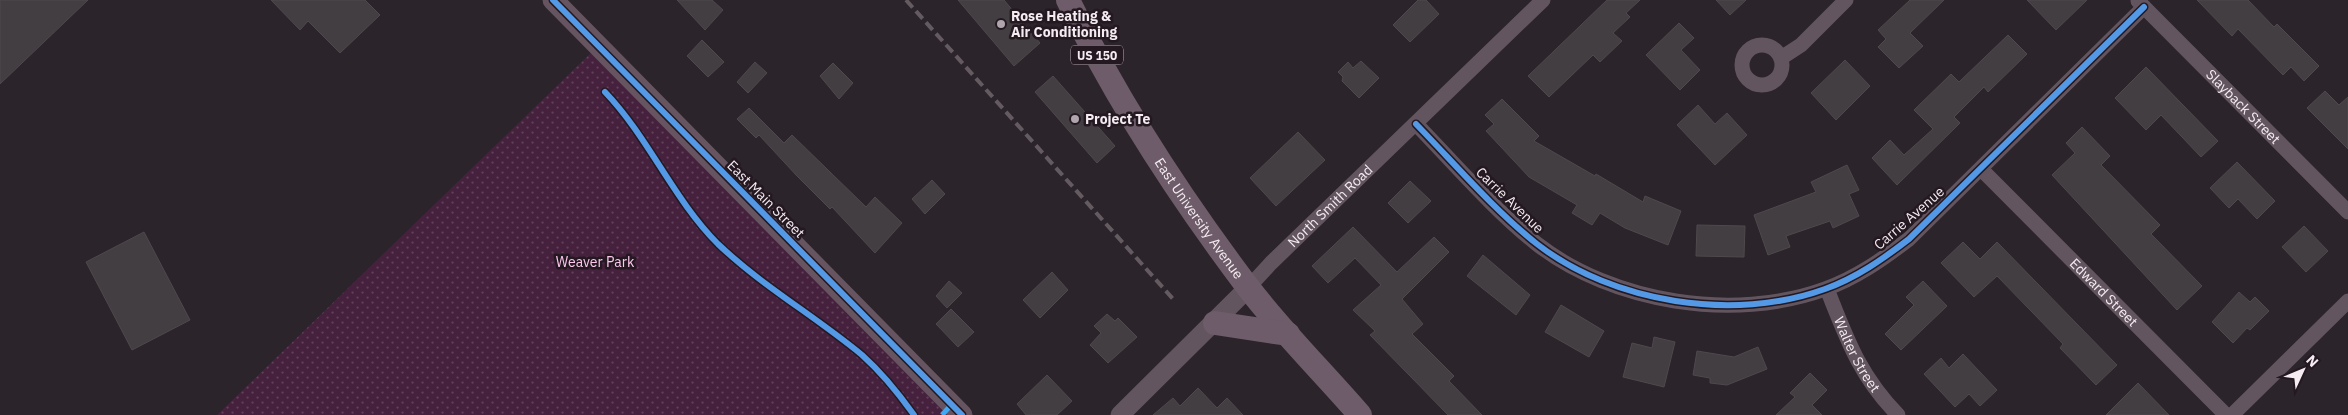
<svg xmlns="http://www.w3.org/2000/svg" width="2348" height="415" viewBox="0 0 2348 415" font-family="'IBM Plex Sans',sans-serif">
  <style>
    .park { fill: url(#park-dots) }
    .building { fill: #433e42; stroke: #4f484d }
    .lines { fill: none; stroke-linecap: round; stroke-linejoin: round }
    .minor { stroke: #63555f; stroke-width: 15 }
    .tertiary { stroke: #63555f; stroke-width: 19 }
    .secondary { stroke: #665561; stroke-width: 21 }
    .primary { stroke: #6e5c6a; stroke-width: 24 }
    .rail { stroke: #645b61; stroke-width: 4; stroke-dasharray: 10 5; stroke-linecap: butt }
    .quiet { stroke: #3fa9f5; stroke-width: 5; stroke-dasharray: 10 5; stroke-linecap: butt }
    .cycleway-casing { stroke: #241821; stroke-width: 9 }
    .cycleway { stroke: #5399e6; stroke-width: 6 }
    .poi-dot { fill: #aea6ac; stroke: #241821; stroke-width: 2 }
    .labels { text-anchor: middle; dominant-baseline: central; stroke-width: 5; stroke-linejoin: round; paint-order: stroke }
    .shield { fill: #241821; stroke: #b6acb3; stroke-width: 1 }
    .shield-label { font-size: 12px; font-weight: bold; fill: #f5ecf2 }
    .poi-label { font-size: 14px; font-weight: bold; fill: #f5ecf2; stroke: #241821; text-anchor: start }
    .street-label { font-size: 14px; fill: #f5ecf2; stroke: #241821 }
    .park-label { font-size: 14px; fill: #fcc8ee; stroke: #241821 }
  </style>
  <defs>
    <pattern id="park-dots" width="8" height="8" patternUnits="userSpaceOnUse" patternTransform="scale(1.25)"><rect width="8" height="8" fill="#46213e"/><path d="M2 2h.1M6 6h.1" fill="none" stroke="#61415a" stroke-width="1.8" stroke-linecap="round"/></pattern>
  </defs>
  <rect width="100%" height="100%" fill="#2b242a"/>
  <path class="park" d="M597 47 956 415H217Z"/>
  <g class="building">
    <path d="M0 0H88L0 84Z"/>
    <path d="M271 0H365L380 15 340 53 308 21 300 30Z"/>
    <path d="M677 0H712L723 10 705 30Z"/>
    <path d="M958 0H1004L1040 43 1014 66Z"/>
    <path d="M1418 0H1426L1439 14 1410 42 1393 25Z"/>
    <path d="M1607 0H1640L1626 13 1630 17 1613 33 1622 41 1600 62 1593 55 1549 97 1528 76Z"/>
    <path d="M1716 0H1746L1730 15Z"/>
    <path d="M1910 0H1944L1910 33 1923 46 1899 68 1878 47 1886 39 1878 30Z"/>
    <path d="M2027 0H2087L2056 30Z"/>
    <path d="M2197 0H2248L2274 27 2277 24 2319 66 2304 81 2291 67 2283 75 2238 29 2232 36Z"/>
    <path d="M1679 23 1694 38 1681 50 1700 70 1680 90 1646 55Z"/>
    <path d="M2008 35 2027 54 1988 92 1984 87 1954 117 1960 123 1897 185 1872 158 1890 140 1904 155 1933 129 1914 110 1951 74 1959 82Z"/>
    <path d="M702 40 724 62 708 77 687 56Z"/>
    <path d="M1845 60 1870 86 1836 120 1811 93Z"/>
    <path d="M1361 61 1379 78 1359 98 1342 81 1343 77 1338 72 1348 62 1353 68Z"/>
    <path d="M755 62 767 73 748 93 737 82Z"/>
    <path d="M833 63 853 83 839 99 820 76Z"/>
    <path d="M2146 67 2218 141 2201 157 2161 115 2146 130 2115 98Z"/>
    <path d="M1053 76 1115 146 1097 163 1035 92Z"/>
    <path d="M2325 91 2339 105 2348 97V149L2307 108Z"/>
    <path d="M1502 99 1539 136 1534 141 1595 176 1596 174 1643 202 1645 196 1681 211 1668 245 1625 228 1600 213 1592 225 1572 213 1577 205 1529 177 1486 131 1494 124 1485 115Z"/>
    <path d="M1698 105 1715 124 1727 113 1747 135 1715 165 1677 125Z"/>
    <path d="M749 108 784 143 792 135 866 207 875 197 902 223 875 253 832 207 830 209 797 176 759 135 756 138 737 119Z"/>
    <path d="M2082 127 2110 156 2101 165 2160 225 2151 234 2202 286 2177 310 2052 175 2075 153 2066 143Z"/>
    <path d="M1298 132 1325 160 1276 206 1250 178Z"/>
    <path d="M2237 162 2275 201 2257 219 2238 199 2229 208 2210 188Z"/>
    <path d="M1847 165 1859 190 1849 194 1859 216 1833 228 1830 221 1786 236 1790 247 1768 255 1754 215 1816 192 1811 182Z"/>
    <path d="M932 180 945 194 925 214 912 199Z"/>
    <path d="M1410 181 1431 201 1408 223 1388 203Z"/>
    <path d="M1697 225 1745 226 1744 257 1696 256Z"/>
    <path d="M2304 226 2328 251 2306 272 2282 247Z"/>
    <path d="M1353 227 1397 272 1434 237 1449 252 1402 299 1423 324 1412 334 1454 376 1449 381 1482 415H1448L1370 335 1375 331 1353 310 1381 285 1355 258 1328 283 1312 266Z"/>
    <path d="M144 232 190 320 132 350 86 262Z"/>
    <path d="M1963 242 1980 259 1997 242 2117 365 2096 385 2060 348 2063 344 1997 276 1974 297 1941 263Z"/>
    <path d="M1483 255 1530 295 1516 315 1467 276Z"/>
    <path d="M1052 272 1068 290 1040 318 1023 300Z"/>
    <path d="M949 281 962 293 947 308 936 296Z"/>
    <path d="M1923 281 1947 306 1901 350 1885 334 1914 305 1906 297Z"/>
    <path d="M2239 292 2250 302 2255 297 2269 311 2250 330 2247 328 2233 343 2212 322Z"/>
    <path d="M1561 305 1604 331 1589 357 1545 332Z"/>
    <path d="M951 309 974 332 958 347 936 324Z"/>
    <path d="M1107 314 1115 321 1118 318 1137 337 1108 363 1090 345 1101 333 1094 326Z"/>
    <path d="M1654 337 1675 342 1664 387 1623 377 1632 343 1652 348Z"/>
    <path d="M1758 347 1767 369 1727 385 1710 383V378L1693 375 1697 351 1734 357Z"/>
    <path d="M1963 354 1997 390 1980 406 1969 394 1955 407 1924 374 1941 358 1949 368Z"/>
    <path d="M1810 373 1827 390 1812 405 1822 415H1776L1795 397 1790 393Z"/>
    <path d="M1047 375 1072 401 1057 415H1026L1017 404Z"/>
    <path d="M2138 383 2169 415H2106Z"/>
    <path d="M1198 388 1217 408 1227 398 1243 415H1153L1173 398 1180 406Z"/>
  </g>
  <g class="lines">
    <g class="minor">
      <path id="s1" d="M2138 1 2348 212"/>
      <circle cx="1762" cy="65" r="20"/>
      <path d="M1781 58 1801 45 1846 0"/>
      <path d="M1416 124C1454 163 1494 210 1537 244 1613 303 1734 322 1825 289 1856 278 1883 259 1909 239L2144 7"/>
      <path id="s2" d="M1981 169 2226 415"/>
      <path id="s3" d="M1248 288 1271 263 1543 0"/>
      <path id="s4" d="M1827 289C1847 339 1859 375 1898 415"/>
      <path d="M2232 415 2348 301"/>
    </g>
    <path class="tertiary" d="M1120 415 1248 288"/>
    <path class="secondary" d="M553 0 962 415"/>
    <g class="primary">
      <path id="s5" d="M1068 0C1117 101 1180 197 1247 286 1282 332 1323 372 1360 415"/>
      <path d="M1215 323 1288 334"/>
    </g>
    <path class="rail" d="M906 0 1174 300"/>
    <path class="quiet" d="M942 415 952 404"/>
    <defs>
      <g id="cycleway">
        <path d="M553 0 962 415"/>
        <path d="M605 92C649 138 673 199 718 244 762 286 815 316 862 355 881 372 899 394 914 415"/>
        <path d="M1416 124C1454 163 1494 210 1537 244 1613 303 1734 322 1825 289 1856 278 1883 259 1909 239L2144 7"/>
      </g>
    </defs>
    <use href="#cycleway" class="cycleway-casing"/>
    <use href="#cycleway" class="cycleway"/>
  </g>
  <g class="poi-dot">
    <circle cx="1001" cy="24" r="5"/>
    <circle cx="1075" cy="119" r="5"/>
  </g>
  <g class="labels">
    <rect class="shield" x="1071" y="45.5" width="52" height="19" rx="4"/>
    <g class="shield-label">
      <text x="1097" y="55">US 150</text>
    </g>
    <g class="poi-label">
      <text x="1011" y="16">Rose Heating &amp;<tspan x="1011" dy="16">Air Conditioning</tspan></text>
      <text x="1085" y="119">Project Te</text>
    </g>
    <g class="street-label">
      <text stroke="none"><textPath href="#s1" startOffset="149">Slayback Street</textPath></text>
      <text transform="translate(766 199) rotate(45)">East Main Street</text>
      <text transform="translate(1510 200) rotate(44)">Carrie Avenue</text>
      <text stroke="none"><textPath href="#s3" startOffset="116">North Smith Road</textPath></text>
      <text stroke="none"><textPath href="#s5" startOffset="255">East University Avenue</textPath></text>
      <text transform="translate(1909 218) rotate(-41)">Carrie Avenue</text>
      <text stroke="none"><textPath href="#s2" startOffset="174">Edward Street</textPath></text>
      <text stroke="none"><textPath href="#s4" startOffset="72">Walter Street</textPath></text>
    </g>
    <g class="park-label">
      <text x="595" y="262">Weaver Park</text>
    </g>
  </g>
  <g transform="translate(2303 370) rotate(46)" stroke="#241821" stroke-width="4" paint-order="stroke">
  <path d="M0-4L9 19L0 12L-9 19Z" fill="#f5ecf2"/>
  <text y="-8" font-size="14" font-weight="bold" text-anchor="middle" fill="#f5ecf2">N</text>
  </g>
</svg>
